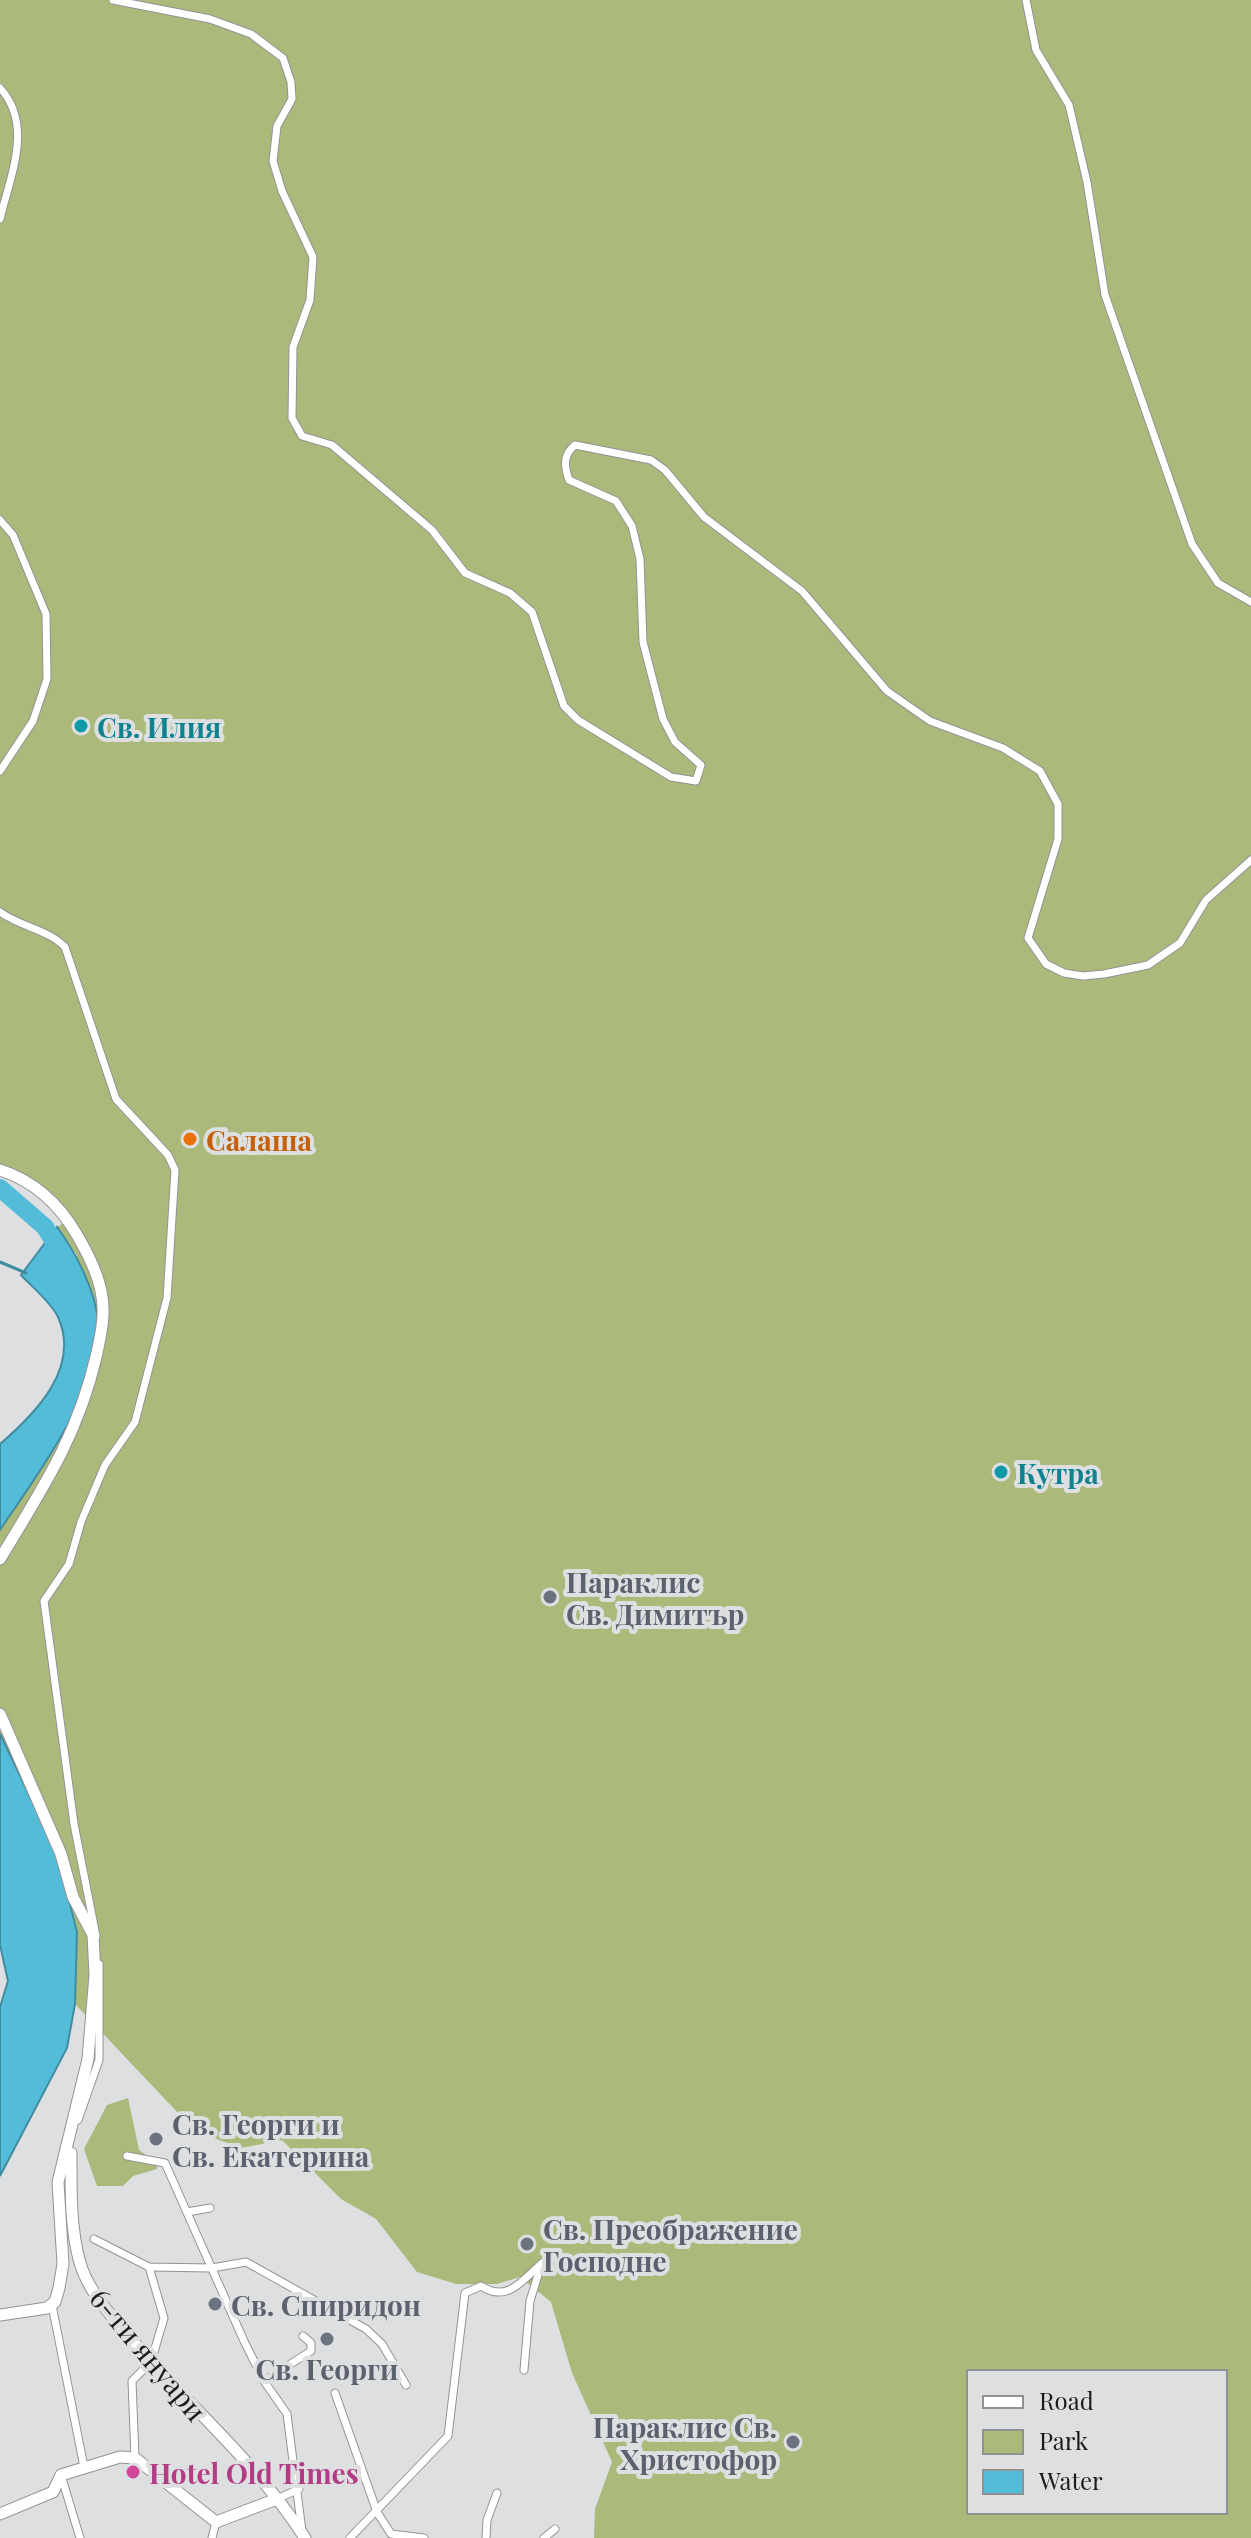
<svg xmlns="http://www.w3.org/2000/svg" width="1251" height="2538" viewBox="0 0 1251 2538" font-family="'Playfair Display',serif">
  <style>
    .green { fill: #abba7b; fill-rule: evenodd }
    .water { fill: #53bcd8; stroke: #428ca0; stroke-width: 2 }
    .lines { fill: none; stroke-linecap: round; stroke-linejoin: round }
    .stream { stroke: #428ca0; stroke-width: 3 }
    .river { stroke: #53bcd8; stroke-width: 18 }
    .street-casing { stroke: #929394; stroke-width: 9 }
    .secondary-casing { stroke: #929394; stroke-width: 13 }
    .street { stroke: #fff; stroke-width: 7 }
    .secondary { stroke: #fff; stroke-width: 11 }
    .culture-dot { fill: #0f9aa8; stroke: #dedfe1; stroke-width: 3 }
    .food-dot { fill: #e8710a; stroke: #dedfe1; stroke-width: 3 }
    .worship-dot { fill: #6b7280; stroke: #dedfe1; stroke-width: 3 }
    .hotel-dot { fill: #d1479c; stroke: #dedfe1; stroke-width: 3 }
    .labels { text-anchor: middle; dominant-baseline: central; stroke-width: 8; stroke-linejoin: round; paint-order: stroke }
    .culture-label { font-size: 28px; font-weight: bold; fill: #0d838f; stroke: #dedfe1; text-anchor: start }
    .food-label { font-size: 28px; font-weight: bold; fill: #c56008; stroke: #dedfe1; text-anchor: start }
    .worship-label { font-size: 28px; font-weight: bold; fill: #5b616d; stroke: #dedfe1; text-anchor: start }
    .street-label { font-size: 28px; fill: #1b1b1c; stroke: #dedfe1 }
    .hotel-label { font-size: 28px; font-weight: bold; fill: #b23c85; stroke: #dedfe1; text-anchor: start }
  </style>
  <rect width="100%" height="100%" fill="#dedfe1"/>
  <g class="green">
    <path d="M0 0H1251V2538H594L595 2509 612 2462 572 2373 551 2302 520 2277 497 2284H456L417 2272 376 2219 341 2199 282 2140 241 2148 195 2131 75 2004 77 1932 57 1853 0 1734V1530L69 1428 77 1255 57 1227 72 1218 0 1171ZM969 2372H1225V2512H969Z"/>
    <path d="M128 2098 139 2150 156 2162 157 2169 133 2176 123 2186H97L84 2149 107 2105Z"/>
  </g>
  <g class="water">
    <path d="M57 1227C75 1251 96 1291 98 1322 103 1389 36 1476 0 1530V1444C35 1414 81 1368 58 1317 51 1302 32 1287 21 1275Z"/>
    <path d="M0 1734 57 1853 77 1932 75 2004 67 2048 0 2176V2007L8 1981 0 1945Z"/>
  </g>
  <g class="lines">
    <path class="stream" d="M0 1262 26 1273"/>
    <path class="river" d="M0 1188 45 1227 62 1256"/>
    <defs>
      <g id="street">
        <path d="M113 0 210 19 251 34 283 58 291 82 292 99 277 126 273 161 282 191 313 257 310 300 293 347 292 418 302 436 332 445 432 530 465 573 510 593 532 612 564 706 578 720 671 777 696 781 701 765 675 742 663 719 643 642 640 559 632 526 616 501 569 480C564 466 563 455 575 445L651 460 665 470 704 517 802 591 887 691 930 721 1003 748 1040 771 1058 804V839L1028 938 1046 964 1064 973 1083 976 1104 974 1148 965 1180 943 1206 900 1251 860"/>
        <path d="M1026 0 1036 50 1069 105 1087 182 1105 295 1192 544 1218 583 1251 602"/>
        <path d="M0 88C34 125 10 176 0 219"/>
        <path d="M0 520 13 535 46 614 47 679 33 721 0 771"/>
        <path d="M0 912C21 927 47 929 65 947L116 1099 168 1155 175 1170 167 1298 135 1422 105 1465 81 1522 69 1564 44 1601 74 1824 96 1936"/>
        <path d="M78 2120 99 2060V1964"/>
        <path d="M127 2156 165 2163 244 2341 264 2381 287 2414 302 2531"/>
        <path d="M187 2212 210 2208"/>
        <path d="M94 2239 149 2267 212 2268 246 2262 366 2329 382 2344 406 2385"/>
        <path d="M52 2305 84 2467"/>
        <path d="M524 2370 530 2301 541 2265"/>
        <path d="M264 2381 311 2351V2343L303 2336"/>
        <path d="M335 2393 377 2512 391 2534 424 2538"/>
        <path d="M135 2458 132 2381 151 2362 164 2318 149 2267"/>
        <path d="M61 2475 80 2538"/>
        <path d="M277 2499 299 2489"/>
        <path d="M212 2538 216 2522"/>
        <path d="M350 2538 448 2436 465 2293 481 2286C507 2303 522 2281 542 2263"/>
        <path d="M486 2538 487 2520 497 2493"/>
        <path d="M544 2538 555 2529"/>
      </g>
      <g id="secondary">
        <path d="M0 1170C34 1181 59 1204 77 1235 87 1252 97 1271 101 1291 106 1313 101 1335 96 1357 77 1438 42 1489 0 1559"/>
        <path d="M0 1714 61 1854 73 1897 93 1935 95 1975 88 2059 58 2182 63 2264 59 2288 55 2302 47 2308 0 2315"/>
        <path d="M71 2153C71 2189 70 2228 80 2263 89 2293 112 2316 131 2339 188 2405 258 2464 305 2538"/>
        <path d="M0 2514 53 2492 61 2475 120 2457 135 2458 216 2522 277 2499"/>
      </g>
    </defs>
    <use href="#street" class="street-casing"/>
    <use href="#secondary" class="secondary-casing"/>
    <use href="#street" class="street"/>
    <use href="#secondary" class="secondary"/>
  </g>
  <g class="culture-dot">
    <circle cx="81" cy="726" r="8"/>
    <circle cx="1001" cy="1472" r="8"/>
  </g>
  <circle class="food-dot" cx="190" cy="1139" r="8"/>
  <g class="worship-dot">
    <circle cx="550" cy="1597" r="8"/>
    <circle cx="156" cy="2139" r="8"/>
    <circle cx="527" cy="2244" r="8"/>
    <circle cx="215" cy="2304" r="8"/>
    <circle cx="327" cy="2339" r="8"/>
    <circle cx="793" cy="2442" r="8"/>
  </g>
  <circle class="hotel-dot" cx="133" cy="2472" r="8"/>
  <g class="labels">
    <g class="culture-label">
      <text x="97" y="726">Св. Илия</text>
      <text x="1017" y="1472">Кутра</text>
    </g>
    <g class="food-label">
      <text x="206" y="1139">Салаша</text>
    </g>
    <g class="worship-label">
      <text x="566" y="1581">Параклис<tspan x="566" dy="32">Св. Димитър</tspan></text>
      <text x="172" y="2123">Св. Георги и<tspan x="172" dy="32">Св. Екатерина</tspan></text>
      <text x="543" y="2228">Св. Преображение<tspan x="543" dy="32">Господне</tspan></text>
      <text x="231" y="2304">Св. Спиридон</text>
      <text x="327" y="2368" text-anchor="middle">Св. Георги</text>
      <text x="777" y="2426" text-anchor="end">Параклис Св.<tspan x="777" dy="32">Христофор</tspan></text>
    </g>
    <g class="street-label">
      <text transform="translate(149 2354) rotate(50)">6-ти януари</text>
    </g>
    <g class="hotel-label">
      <text x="149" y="2472">Hotel Old Times</text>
    </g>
  </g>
  <rect x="967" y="2370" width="260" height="144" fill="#dedfe1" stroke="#909192" stroke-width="2"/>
  <rect x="983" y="2396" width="40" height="12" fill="#ffffff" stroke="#909192" stroke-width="2"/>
  <text x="1039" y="2410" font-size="24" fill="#1b1b1c">Road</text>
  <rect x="983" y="2430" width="40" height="24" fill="#abba7b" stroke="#909192" stroke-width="2"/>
  <text x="1039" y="2450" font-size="24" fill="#1b1b1c">Park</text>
  <rect x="983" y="2470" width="40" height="24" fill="#53bcd8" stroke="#909192" stroke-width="2"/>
  <text x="1039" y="2490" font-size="24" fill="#1b1b1c">Water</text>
</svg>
